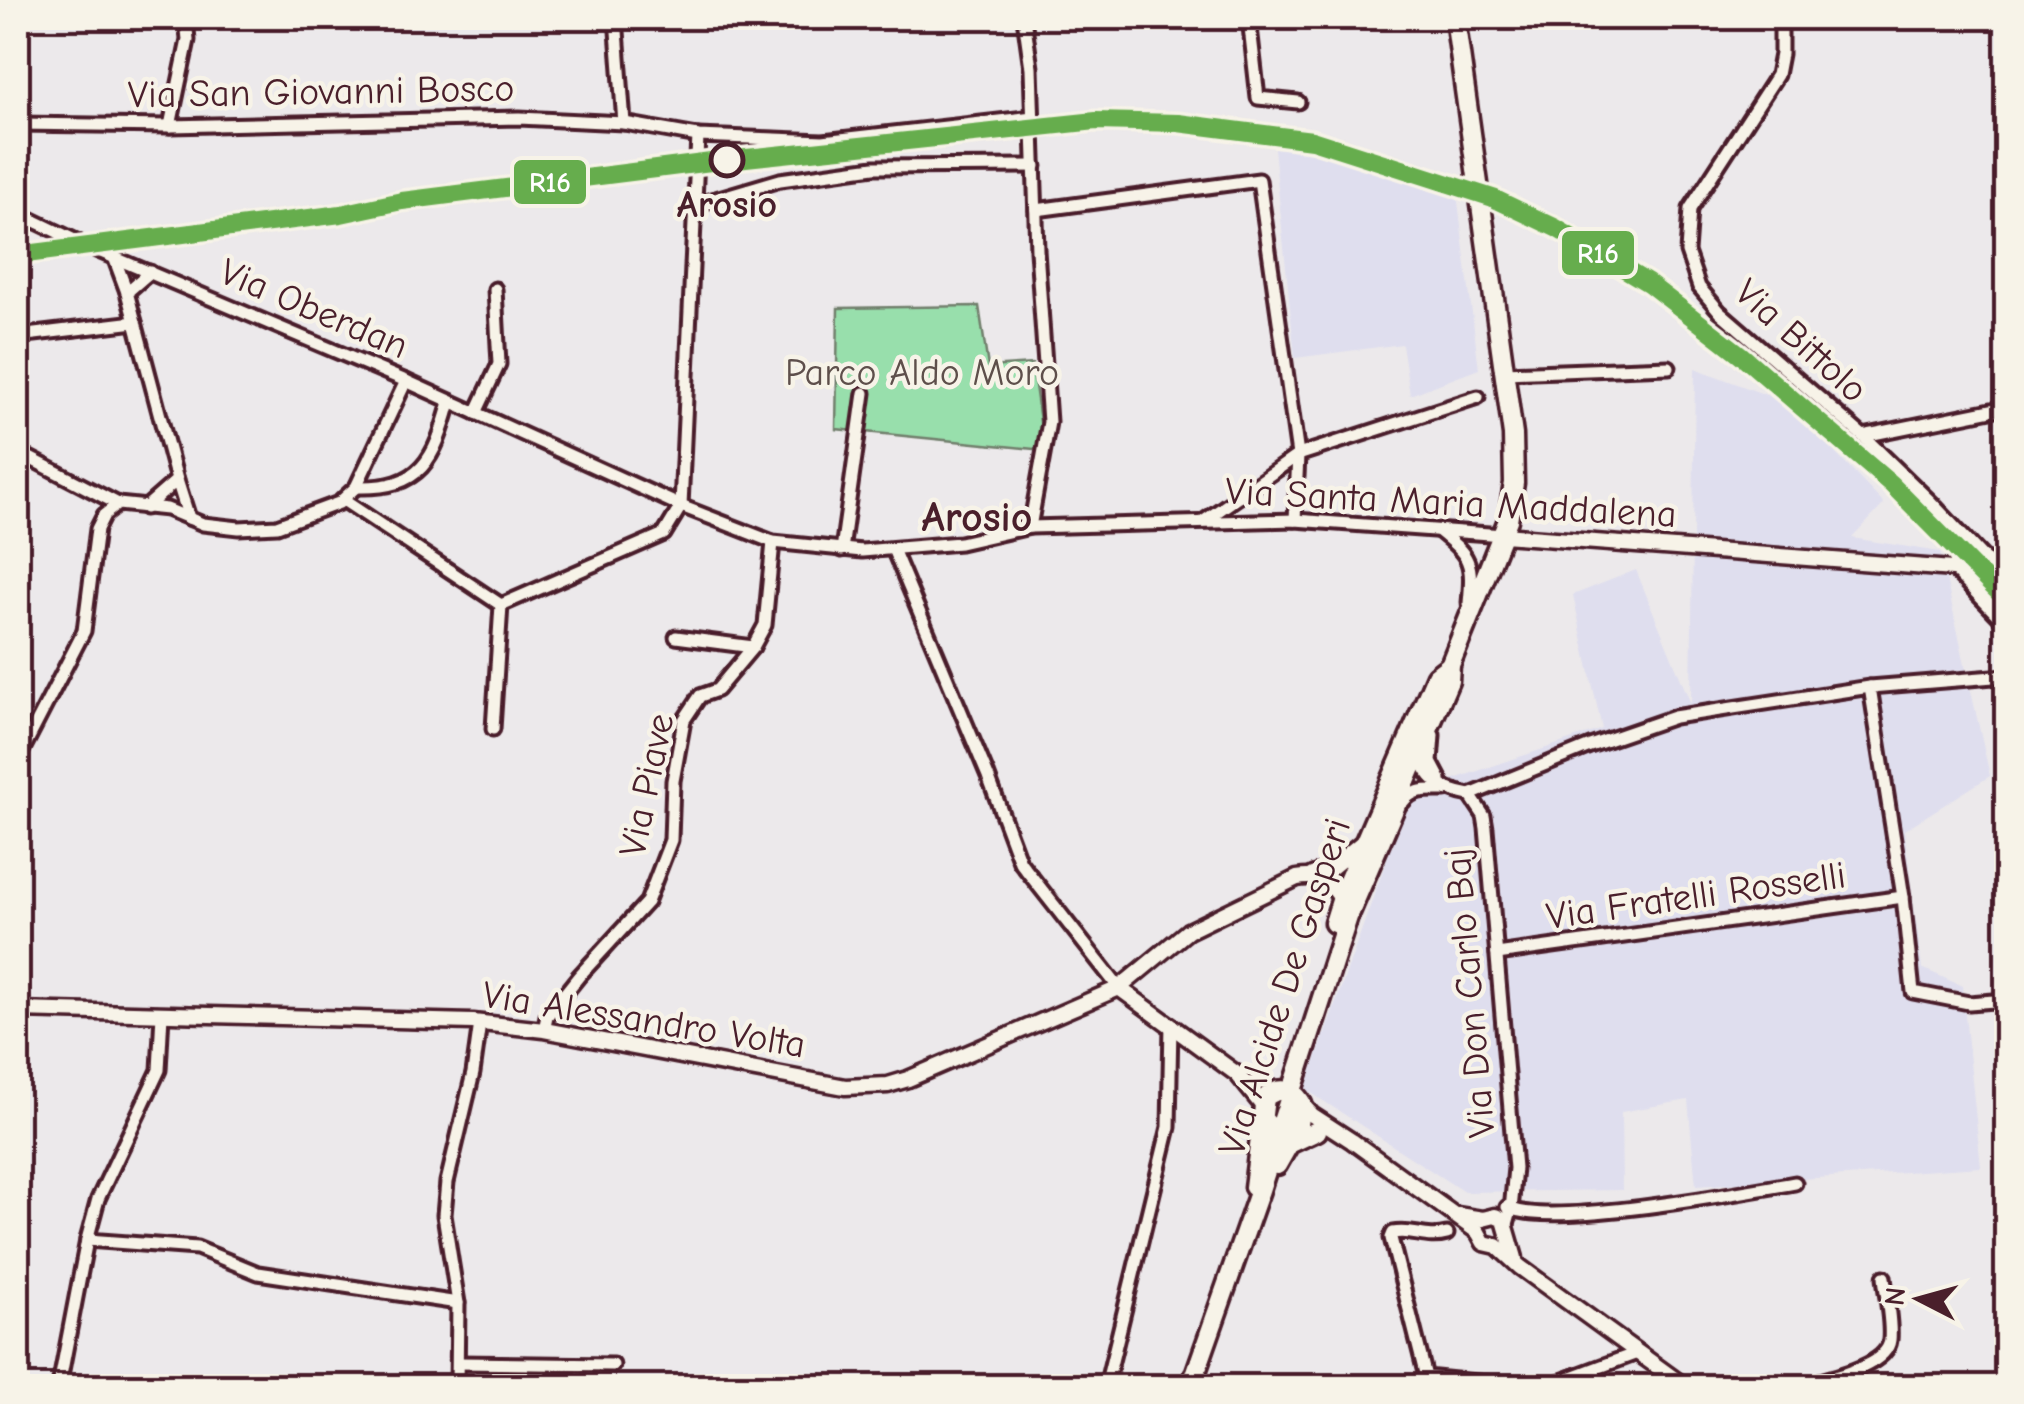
<svg xmlns="http://www.w3.org/2000/svg" width="2024" height="1404" viewBox="0 0 2024 1404" font-family="'Comic Neue',sans-serif">
  <style>
    .built { fill: #dfdeee }
    .green { fill: #98dfac; stroke: #717f6c; stroke-width: 2.5 }
    .lines { fill: none; stroke-linecap: round; stroke-linejoin: round }
    .minor-casing { stroke: #4a1f2b; stroke-width: 19 }
    .tertiary-casing { stroke: #4a1f2b; stroke-width: 21 }
    .primary-casing { stroke: #4a1f2b; stroke-width: 25 }
    .minor { stroke: #f7f3e8; stroke-width: 11 }
    .tertiary { stroke: #f7f3e8; stroke-width: 14 }
    .primary { stroke: #f7f3e8; stroke-width: 18 }
    .rail-1-casing { stroke: #f7f3e8; stroke-width: 25 }
    .rail-1 { stroke: #66ad4d; stroke-width: 18 }
    .stop-dot { fill: #f7f3e8; stroke: #4a1f2b; stroke-width: 5 }
    .labels { text-anchor: middle; dominant-baseline: central; stroke-width: 9; stroke-linejoin: round; paint-order: stroke }
    .street-label { font-size: 38px; fill: #4a1f2b; stroke: #f7f3e8 }
    .stop-label { font-size: 38px; font-weight: bold; fill: #4a1f2b; stroke: #f7f3e8 }
    .park-label { font-size: 38px; fill: #5e4f4b; stroke: #f7f3e8 }
    .quarter-label { font-size: 42px; font-weight: bold; fill: #4a1f2b; stroke: #f7f3e8 }
    .line-badge { stroke: #f7f3e8; stroke-width: 4 }
    .badge-label { font-size: 28px; text-anchor: middle; font-weight: bold; fill: #fff }
  </style>
  <rect width="100%" height="100%" fill="#ece9eb"/>
  <filter id="ink" filterUnits="userSpaceOnUse"><feTurbulence type="fractalNoise" baseFrequency=".01" numOctaves="2"/><feDisplacementMap in="SourceGraphic" scale="20" xChannelSelector="R" yChannelSelector="G"/><feConvolveMatrix kernelMatrix="1 2 1 2 8 2 1 2 1" color-interpolation-filters="sRGB"/></filter>
  <g filter="url(#ink)">
    <g class="built">
      <path d="M1274 148 1311 153 1422 179 1457 194 1479 369 1410 395 1402 344 1295 358Z"/>
      <path d="M1695 368 1787 403 1884 504 1852 538 1940 552 1990 776 1904 830 1922 968 1962 986 1981 1167 1696 1186 1688 1100 1621 1112 1622 1190 1464 1192 1305 1089 1410 794 1602 729 1573 595 1636 570 1691 704Z"/>
    </g>
    <path class="green" d="M979 306 988 367 1032 364 1044 450 836 429 838 308Z"/>
    <g class="lines">
      <defs>
        <g id="minor">
          <path d="M616 18 624 123"/>
          <path d="M1024 18 1031 68 1037 250 1049 422 1030 527"/>
          <path d="M1249 18 1258 98 1298 102"/>
          <path d="M1781 18V54L1777 75 1690 209 1687 252 1699 287 1720 312 1863 436 1931 502 1997 572"/>
          <path d="M18 124 170 126 519 118 624 123 698 136 823 141 1033 117"/>
          <path d="M170 126 188 40 186 18"/>
          <path d="M695 205 780 180 874 167 1035 166"/>
          <path d="M1036 210 1259 180 1298 455 1295 520"/>
          <path d="M18 213 89 247 406 381 681 506 773 542 862 551 960 543 1030 527 1295 520 1503 535"/>
          <path d="M114 257 127 292 150 272"/>
          <path d="M127 292 177 480"/>
          <path d="M18 336 135 322"/>
          <path d="M1505 373 1669 367"/>
          <path d="M476 413 499 364 495 289"/>
          <path d="M1863 436 2006 407"/>
          <path d="M18 452 118 504"/>
          <path d="M356 487C422 489 434 460 450 402"/>
          <path d="M343 500 501 605"/>
          <path d="M145 508 177 480 189 518"/>
          <path d="M1204 521 1298 455 1478 397"/>
          <path d="M1439 531C1471 557 1473 562 1469 603"/>
          <path d="M893 549 988 776 1020 862 1119 988"/>
          <path d="M842 550 864 393"/>
          <path d="M1954 570 2006 624"/>
          <path d="M676 637 753 647"/>
          <path d="M2006 676 1870 687 1903 897 1913 992 1969 1003 2006 1000"/>
          <path d="M493 729 501 605 664 534 681 506 698 136"/>
          <path d="M1433 735 1431 762 1440 779"/>
          <path d="M1419 751C1425 780 1443 790 1470 795L1590 746 1674 717 1870 687"/>
          <path d="M18 759 84 631 97 529 104 515 118 504 167 509 203 524 239 528 277 526 339 503 356 487 406 381"/>
          <path d="M1470 795 1484 816 1486 828 1515 1168 1511 1210 1507 1224"/>
          <path d="M1403 802C1413 788 1428 790 1445 790"/>
          <path d="M1497 954 1903 897"/>
          <path d="M544 1030 547 1016 579 976 647 902 671 840 673 781 684 720 700 696 717 690 753 647 765 625 773 542"/>
          <path d="M1507 1207C1547 1229 1742 1192 1795 1183"/>
          <path d="M1447 1234C1426 1240 1413 1229 1393 1233L1391 1238 1426 1377 1516 1386"/>
          <path d="M87 1240 197 1248 258 1273 458 1303"/>
          <path d="M458 1363 613 1365"/>
          <path d="M59 1386 87 1240 98 1199 159 1070 162 1014"/>
          <path d="M457 1386 458 1303 444 1215 447 1182 473 1073 480 1023"/>
          <path d="M1106 1386 1169 1127 1171 1024"/>
          <path d="M1548 1386 1637 1353"/>
          <path d="M1802 1386C1824 1379 1887 1368 1890 1340 1892 1320 1886 1297 1884 1277"/>
        </g>
        <g id="tertiary">
          <path d="M1503 535 2006 573"/>
          <path d="M1312 875 1331 868 1364 841"/>
          <path d="M1119 988 1237 1074 1262 1105"/>
          <path d="M18 1010 473 1022 544 1030 845 1087 888 1085 908 1079 1119 988 1188 931 1297 878C1318 874 1332 881 1341 900"/>
          <path d="M1302 1104 1312 1115 1352 1141 1478 1232 1484 1243 1497 1246 1520 1267 1684 1386"/>
          <path d="M1458 1215 1483 1219 1495 1216 1504 1220 1515 1258"/>
        </g>
        <g id="primary">
          <path d="M1334 923 1345 888 1436 676 1450 665"/>
          <path d="M1277 1165 1289 1144 1317 1131"/>
          <path d="M1254 1187 1265 1098C1279 1086 1293 1088 1302 1104L1299 1124 1287 1131 1271 1128 1263 1119"/>
          <path d="M1191 1386 1260 1190 1348 917 1449 681 1450 665 1508 520 1514 483 1513 435 1455 18"/>
        </g>
      </defs>
      <use href="#minor" class="minor-casing"/>
      <use href="#tertiary" class="tertiary-casing"/>
      <use href="#primary" class="primary-casing"/>
      <use href="#minor" class="minor"/>
      <use href="#tertiary" class="tertiary"/>
      <use href="#primary" class="primary"/>
      <defs>
        <path id="rail-1" d="M18 255 341 214 402 201 727 160 1096 121 1178 123 1312 140 1493 198 1556 228 1648 283 1741 355 1891 484 2006 600"/>
      </defs>
      <use href="#rail-1" class="rail-1-casing"/>
      <use href="#rail-1" class="rail-1"/>
    </g>
  </g>
  <circle class="stop-dot" cx="727" cy="160" r="16"/>
  <g class="labels">
    <g class="street-label">
      <text transform="translate(321 92) rotate(-1)">Via San Giovanni Bosco</text>
      <text transform="translate(314 309) rotate(23)">Via Oberdan</text>
      <text transform="translate(1801 341) rotate(42)">Via Bittolo</text>
      <text transform="translate(1451 503) rotate(3)">Via Santa Maria Maddalena</text>
      <text transform="translate(647 785) rotate(-78)">Via Piave</text>
      <text transform="translate(1696 896) rotate(-8)">Via Fratelli Rosselli</text>
      <text transform="translate(1285 987) rotate(-72)">Via Alcide De Gasperi</text>
      <text transform="translate(1470 993) rotate(-95)">Via Don Carlo Baj</text>
      <text transform="translate(644 1020) rotate(9)">Via Alessandro Volta</text>
    </g>
    <g class="stop-label">
      <text x="727" y="205">Arosio</text>
    </g>
    <g class="park-label">
      <text x="922" y="373">Parco Aldo Moro</text>
    </g>
    <g class="quarter-label">
      <text x="977" y="517">Arosio</text>
    </g>
  </g>
  <g class="line-badge">
    <rect x="512" y="158" width="76" height="48" rx="10" fill="#66ad4d"/>
    <rect x="1560" y="229" width="76" height="48" rx="10" fill="#66ad4d"/>
  </g>
  <g class="badge-label">
    <text x="550" y="192">R16</text>
    <text x="1598" y="263">R16</text>
  </g>
  <rect width="2024" height="1404" fill="none" stroke="#f7f3e8" stroke-width="60"/>
  <rect x="30" y="30" width="1964" height="1344" fill="none" stroke="#4a1f2b" stroke-width="4" filter="url(#ink)"/>
  <g transform="translate(1919 1299) rotate(276)" stroke="#f7f3e8" stroke-width="8" paint-order="stroke">
  <path d="M0-8L18 38L0 25L-18 38Z" fill="#4a1f2b"/>
  <text y="-15" font-size="28" font-weight="bold" text-anchor="middle" fill="#4a1f2b">N</text>
  </g>
</svg>
